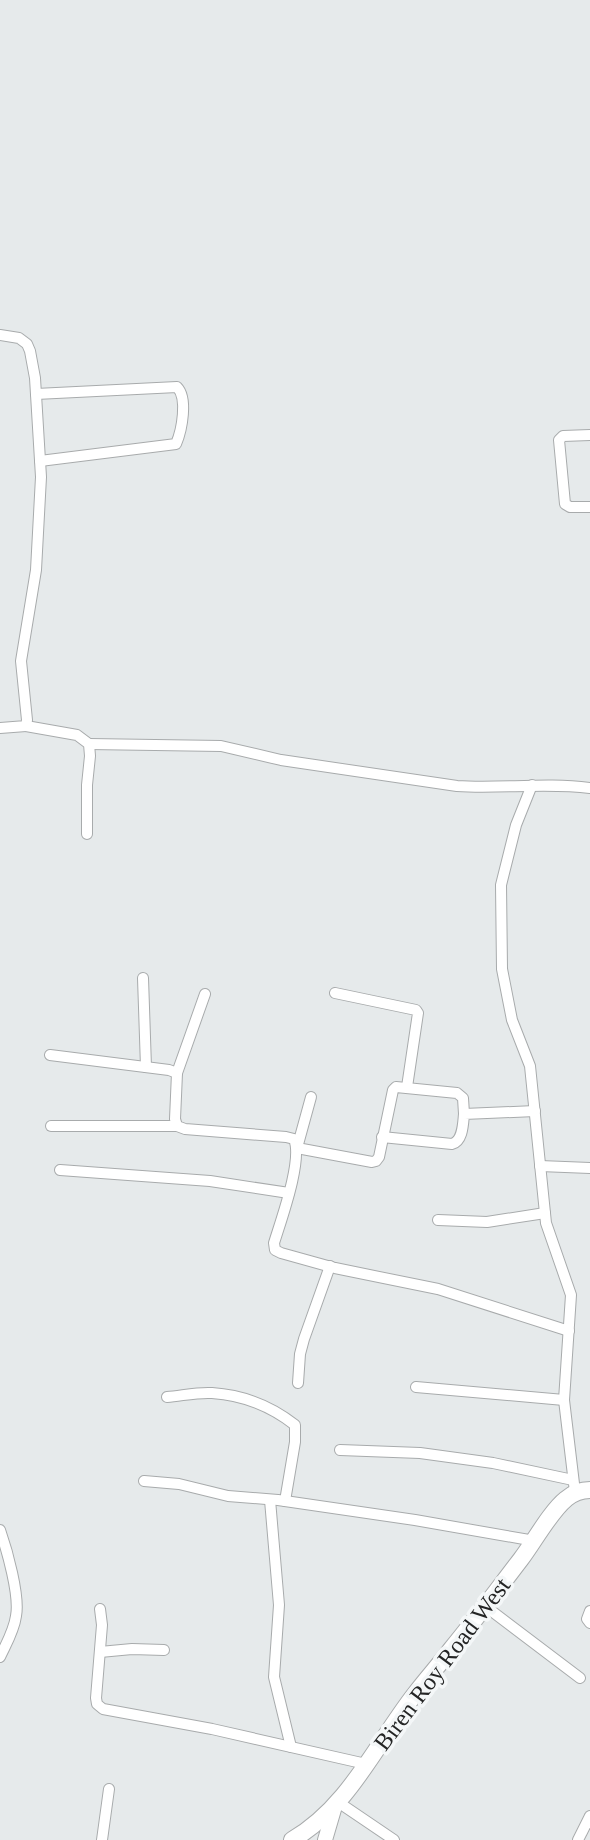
<svg xmlns="http://www.w3.org/2000/svg" width="590" height="1840" viewBox="0 0 590 1840" font-family="'Times New Roman',serif">
  <style>
    .lines { fill: none; stroke-linecap: round; stroke-linejoin: round }
    .minor-casing { stroke: #a8abac; stroke-width: 12 }
    .tertiary-casing { stroke: #a8abac; stroke-width: 16 }
    .secondary-casing { stroke: #a8abac; stroke-width: 18 }
    .minor { stroke: #fff; stroke-width: 10 }
    .tertiary { stroke: #fff; stroke-width: 14 }
    .secondary { stroke: #fff; stroke-width: 16 }
    .labels { text-anchor: middle; dominant-baseline: central; stroke-width: 7; stroke-linejoin: round; paint-order: stroke }
    .street-label { font-size: 24px; fill: #242525; stroke: #f4f7f8 }
  </style>
  <rect width="100%" height="100%" fill="#e6eaeb"/>
  <g class="lines">
    <defs>
      <g id="minor">
        <path d="M0 335 19 338 27 344 30 351 35 378 41 477 36 570 21 661 27 720 26 726 0 728"/>
        <path d="M36 394 177 387C188 398 182 430 176 444L40 461"/>
        <path d="M590 435 563 436 559 440 565 504 570 507H590"/>
        <path d="M26 726 77 735 89 744 90 756 87 785V834"/>
        <path d="M89 744 221 746 281 760 457 786C501 789 546 782 590 788"/>
        <path d="M532 785 516 825 501 885 502 969 512 1020 530 1066 546 1223 571 1295 564 1400 575 1492"/>
        <path d="M143 978 146 1067"/>
        <path d="M335 993 416 1010 418 1013 407 1087"/>
        <path d="M50 1055 169 1070 177 1073 175 1119 177 1126 185 1129 286 1137 294 1139C303 1160 281 1220 274 1243L275 1250 281 1253 335 1268 438 1289 569 1331"/>
        <path d="M177 1073 205 994"/>
        <path d="M311 1097 297 1148 372 1162 376 1161 379 1157 393 1090 396 1087 457 1093 463 1098 464 1114"/>
        <path d="M51 1126H177"/>
        <path d="M382 1137 452 1144C463 1141 463 1124 464 1114L535 1111"/>
        <path d="M540 1166 590 1168"/>
        <path d="M60 1170 210 1181 289 1193"/>
        <path d="M438 1220 487 1222 545 1213"/>
        <path d="M298 1383 300 1354 304 1339 330 1266"/>
        <path d="M416 1387 564 1400"/>
        <path d="M167 1397C181 1396 197 1392 212 1393 242 1395 271 1406 295 1425V1442L285 1501"/>
        <path d="M340 1450 420 1453 493 1463 573 1480"/>
        <path d="M144 1481 179 1484 228 1496 278 1500 415 1520 535 1541"/>
        <path d="M270 1500 279 1605 274 1677 291 1747"/>
        <path d="M0 1530C7 1550 20 1596 16 1616 14 1631 6 1644 0 1657"/>
        <path d="M485 1606 580 1678"/>
        <path d="M100 1609 102 1625 96 1698 97 1704 103 1709 212 1729 366 1764"/>
        <path d="M590 1611 587 1619 590 1623"/>
        <path d="M100 1652 132 1649 164 1650"/>
        <path d="M338 1802 394 1840"/>
        <path d="M102 1840 109 1789"/>
        <path d="M578 1840 590 1816"/>
      </g>
      <path id="tertiary" d="M325 1840 335 1806"/>
      <path id="secondary" d="M292 1840C349 1807 376 1744 415 1694 427 1678 440 1664 452 1648 476 1619 498 1589 521 1559 534 1542 550 1512 566 1499 573 1493 580 1490 590 1490"/>
    </defs>
    <use href="#minor" class="minor-casing"/>
    <use href="#tertiary" class="tertiary-casing"/>
    <use href="#secondary" class="secondary-casing"/>
    <use href="#minor" class="minor"/>
    <use href="#tertiary" class="tertiary"/>
    <use href="#secondary" class="secondary"/>
  </g>
  <g class="labels">
    <g class="street-label">
      <text transform="translate(442 1664) rotate(-53)">Biren Roy Road West</text>
    </g>
  </g>
</svg>
